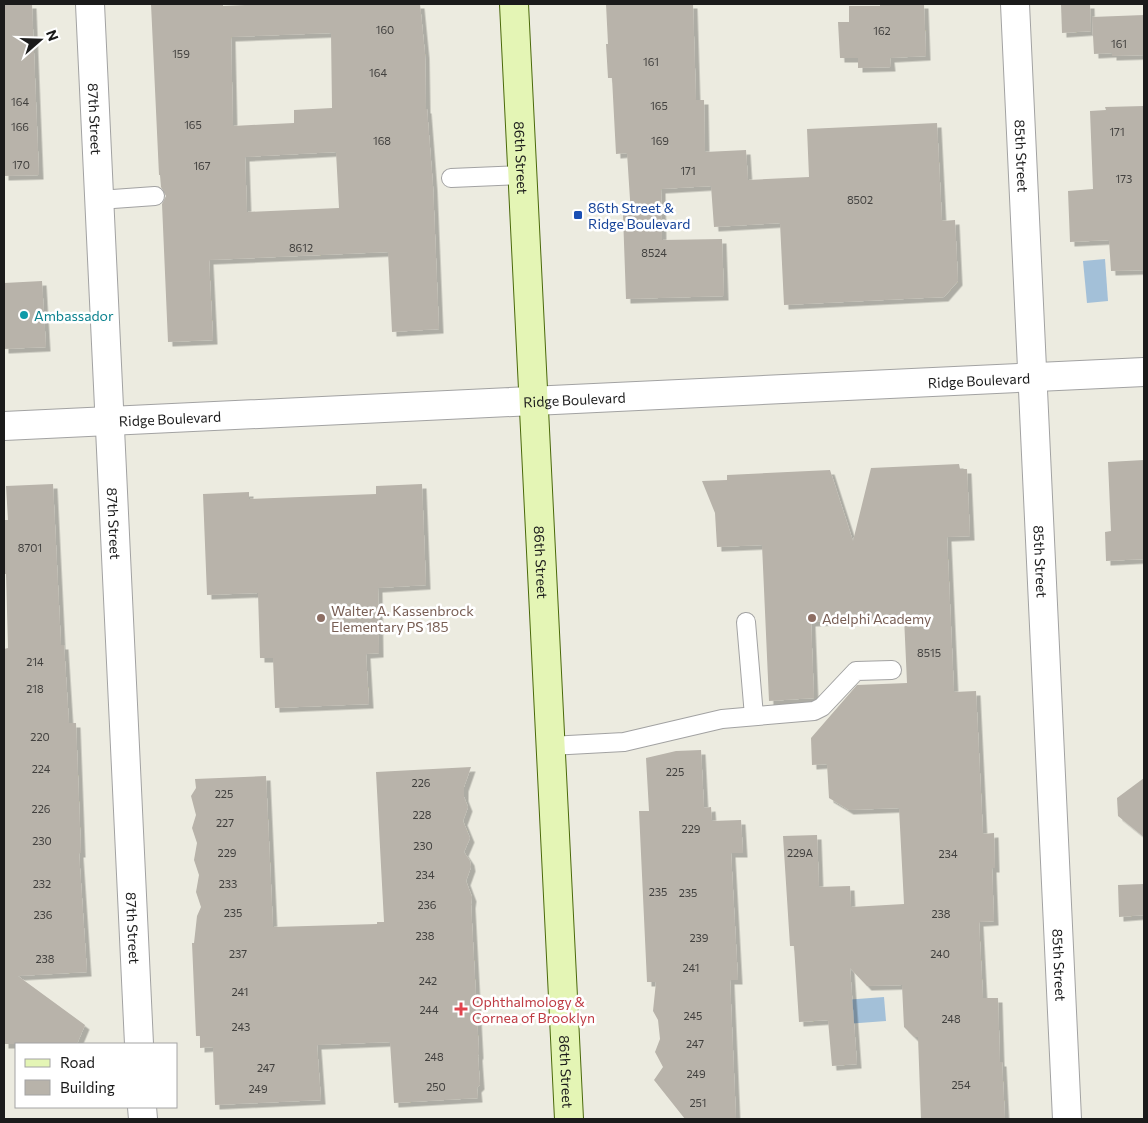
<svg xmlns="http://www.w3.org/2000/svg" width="1148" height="1123" viewBox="0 0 1148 1123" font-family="Commissioner,sans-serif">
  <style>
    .water { fill: #a3c0d8 }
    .building { fill: #b8b3aa; fill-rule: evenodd; filter: url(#shadow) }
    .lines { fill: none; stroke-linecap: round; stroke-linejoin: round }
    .service-casing { stroke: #a2a2a2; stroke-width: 20 }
    .minor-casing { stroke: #a2a2a2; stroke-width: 30 }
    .tertiary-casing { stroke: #a2a2a2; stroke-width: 30 }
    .secondary-casing { stroke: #4a690a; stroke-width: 30 }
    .service { stroke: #fff; stroke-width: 18 }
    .minor { stroke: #fff; stroke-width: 28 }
    .tertiary { stroke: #fff; stroke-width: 28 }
    .secondary { stroke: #e4f5b5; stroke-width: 28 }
    .transit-dot { fill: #1a4fb4; stroke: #fff; stroke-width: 2 }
    .culture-dot { fill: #0f9aa8; stroke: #fff; stroke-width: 2 }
    .education-dot { fill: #8d6e63; stroke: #fff; stroke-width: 2 }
    .health-dot { fill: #e0444e; stroke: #fff; stroke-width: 2 }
    .labels { text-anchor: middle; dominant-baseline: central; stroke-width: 5; stroke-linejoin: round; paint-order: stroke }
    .number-label { font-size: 11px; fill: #42413f }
    .street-label { font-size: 14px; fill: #1b1b1b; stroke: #fff }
    .transit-label { font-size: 14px; fill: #164399; stroke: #fff; text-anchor: start }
    .culture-label { font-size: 14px; fill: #0d838f; stroke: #fff; text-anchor: start }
    .education-label { font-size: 14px; fill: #785e54; stroke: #fff; text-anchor: start }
    .health-label { font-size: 14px; fill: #be3a42; stroke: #fff; text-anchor: start }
  </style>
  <defs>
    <filter id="shadow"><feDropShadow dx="4.5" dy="4.5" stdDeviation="0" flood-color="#0004"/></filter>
  </defs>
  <rect width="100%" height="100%" fill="#ecebe0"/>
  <g class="water">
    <path d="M1105 259 1108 301 1087 303 1083 261Z"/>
    <path d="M884 997 886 1021 846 1024 844 1000Z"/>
  </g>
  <g class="building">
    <path d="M4 4H32L39 175 4 176Z"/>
    <path d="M151 4H223V6L270 4H420L425 54 426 109H427L433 186 439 329 392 332 388 252 209 260 213 340 168 342 162 204 166 196 161 187 160 175H159ZM331 33 332 108 294 110V123L233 126 231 37ZM336 152 339 208 247 212 245 157Z"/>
    <path d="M606 4H693L696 100H704L705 152 746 150 748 180 809 177 807 129 937 123 942 221 955 220 958 281 944 297 784 305 780 223 714 227 711 186 661 189 662 240 722 239 724 296 626 299 623 215H631L627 153 616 154 612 78H608L606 44H608Z"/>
    <path d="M880 4H924L926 56 890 58 891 67 858 68V58H840L838 22H849V6H880Z"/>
    <path d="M1061 4H1090L1091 31 1062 33Z"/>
    <path d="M1144 15V55L1112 56V53L1094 54 1092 17Z"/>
    <path d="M1144 106V270L1111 271 1109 240 1070 242 1068 191 1093 189 1090 111 1106 110 1105 107Z"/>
    <path d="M42 281 46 347 4 349V283Z"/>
    <path d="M1144 460V559L1106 561 1105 532 1111 531 1108 462Z"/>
    <path d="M959 464 960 469H967L970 536 947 537 954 692 976 691 983 834 994 833 995 868H992L994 921 979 922 983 998H998L1000 1062H1002L1005 1119H921L918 1037H914L904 1027 902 985 867 986 850 968 857 1064 832 1066 828 1020 799 1022 794 946H790L783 836 817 835 819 887 850 886 851 907 904 904 899 808 849 810 829 798 827 764 812 765 811 738 857 685 907 683 904 617 811 622 814 698 769 701 762 545 717 547 715 513 702 481 727 480V475L830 470 853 541 871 468Z"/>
    <path d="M53 484 61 645H64L69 723H76L81 853H79L87 972 18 976 85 1025 77 1044H4V649L8 648 6 574H4V520H8L6 486Z"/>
    <path d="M422 484 426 585 378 588 379 653 366 654 369 704 275 708 273 658H260L258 593 207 595 203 494 249 492V499L376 494V486Z"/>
    <path d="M701 750 704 808 711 807 712 821 741 820 743 853H731L738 980H730L736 1119H685L654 1080 663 1067 655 1052 660 1039 658 1020 653 1011 656 982H647L639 811H649L646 758 676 751Z"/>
    <path d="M471 767 464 787V797L468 807 463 821 470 838 464 852 470 861 471 867 466 881 472 897 471 904 479 1054 478 1056 480 1085 477 1088 478 1098 394 1103 390 1042 317 1045 321 1100 215 1105 213 1047 200 1048V1036H196L192 943H194L197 916 201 907 196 892 199 875 194 860 197 843 192 828 196 815 191 796 196 788 195 779 266 776 273 927 377 924V922H384L376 772Z"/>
    <path d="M1144 778V837L1118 816 1117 798Z"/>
    <path d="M1144 884V915L1119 917 1118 885Z"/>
  </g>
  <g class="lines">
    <defs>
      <g id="service">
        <path d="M451 178 522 175"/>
        <path d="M99 200 155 196"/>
        <path d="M746 622 754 716"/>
        <path d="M550 746 624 742 722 719 814 711 822 707 856 671 892 670"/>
      </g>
      <g id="minor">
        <path id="s1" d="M90 4 139 1044"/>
        <path id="s2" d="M1015 4 1067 1119"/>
        <path d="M142 1107 143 1119"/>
      </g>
      <g id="tertiary">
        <path id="s3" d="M4 426 1144 372"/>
      </g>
      <g id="secondary">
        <path id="s4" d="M514 4 569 1119"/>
      </g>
    </defs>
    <use href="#service" class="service-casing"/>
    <use href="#minor" class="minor-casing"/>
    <use href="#tertiary" class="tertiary-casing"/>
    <use href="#secondary" class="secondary-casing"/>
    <use href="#service" class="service"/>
    <use href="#minor" class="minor"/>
    <use href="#tertiary" class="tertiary"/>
    <use href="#secondary" class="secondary"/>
  </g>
  <rect class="transit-dot" x="573" y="210" width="10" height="10" rx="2.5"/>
  <circle class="culture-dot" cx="24" cy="315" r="5"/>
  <g class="education-dot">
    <circle cx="321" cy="618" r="5"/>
    <circle cx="812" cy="618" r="5"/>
  </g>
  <path class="health-dot" d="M458.5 1001.5h5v5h5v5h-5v5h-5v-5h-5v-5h5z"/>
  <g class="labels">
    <g class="number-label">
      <text x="385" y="29">160</text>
      <text x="882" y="30">162</text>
      <text x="1119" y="43">161</text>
      <text x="181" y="53">159</text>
      <text x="651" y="61">161</text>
      <text x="378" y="72">164</text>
      <text x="20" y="101">164</text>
      <text x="659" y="105">165</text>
      <text x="193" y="124">165</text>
      <text x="20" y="126">166</text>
      <text x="1117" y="131">171</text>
      <text x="382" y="140">168</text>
      <text x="660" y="140">169</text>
      <text x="21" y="164">170</text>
      <text x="202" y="165">167</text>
      <text x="688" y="170">171</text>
      <text x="1124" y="178">173</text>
      <text x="860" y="199">8502</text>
      <text x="301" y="247">8612</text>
      <text x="654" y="252">8524</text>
      <text x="30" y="547">8701</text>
      <text x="929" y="652">8515</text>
      <text x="35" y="661">214</text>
      <text x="35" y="688">218</text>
      <text x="40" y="736">220</text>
      <text x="41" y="768">224</text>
      <text x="675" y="771">225</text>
      <text x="421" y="782">226</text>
      <text x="224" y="793">225</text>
      <text x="41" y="808">226</text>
      <text x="422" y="814">228</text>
      <text x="225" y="822">227</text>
      <text x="691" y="828">229</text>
      <text x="42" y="840">230</text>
      <text x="423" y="845">230</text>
      <text x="227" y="852">229</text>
      <text x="800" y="852">229A</text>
      <text x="948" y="853">234</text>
      <text x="425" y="874">234</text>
      <text x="42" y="883">232</text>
      <text x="228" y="883">233</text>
      <text x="658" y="891">235</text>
      <text x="688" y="892">235</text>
      <text x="427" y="904">236</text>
      <text x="233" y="912">235</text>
      <text x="941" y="913">238</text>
      <text x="43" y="914">236</text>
      <text x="425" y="935">238</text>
      <text x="699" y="937">239</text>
      <text x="238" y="953">237</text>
      <text x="940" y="953">240</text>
      <text x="45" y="958">238</text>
      <text x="691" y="967">241</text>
      <text x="428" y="980">242</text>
      <text x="240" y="991">241</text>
      <text x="429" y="1009">244</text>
      <text x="693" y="1015">245</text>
      <text x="951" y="1018">248</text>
      <text x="241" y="1026">243</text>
      <text x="695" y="1043">247</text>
      <text x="434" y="1056">248</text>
      <text x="266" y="1067">247</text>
      <text x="696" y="1073">249</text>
      <text x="961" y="1084">254</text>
      <text x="436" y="1086">250</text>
      <text x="258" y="1088">249</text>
      <text x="698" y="1102">251</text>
    </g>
    <g class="street-label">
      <text stroke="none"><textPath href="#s1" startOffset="115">87th Street</textPath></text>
      <text stroke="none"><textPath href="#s4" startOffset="154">86th Street</textPath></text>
      <text stroke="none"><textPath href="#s2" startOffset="152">85th Street</textPath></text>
      <text stroke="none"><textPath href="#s3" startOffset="976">Ridge Boulevard</textPath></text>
      <text stroke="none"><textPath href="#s3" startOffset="571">Ridge Boulevard</textPath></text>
      <text stroke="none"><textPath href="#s3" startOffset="166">Ridge Boulevard</textPath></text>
      <text stroke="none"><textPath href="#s1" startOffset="520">87th Street</textPath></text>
      <text stroke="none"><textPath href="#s2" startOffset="558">85th Street</textPath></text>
      <text stroke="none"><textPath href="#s4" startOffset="559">86th Street</textPath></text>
      <text stroke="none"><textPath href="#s1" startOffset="925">87th Street</textPath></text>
      <text stroke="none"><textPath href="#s2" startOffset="962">85th Street</textPath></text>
      <text stroke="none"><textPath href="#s4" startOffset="1069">86th Street</textPath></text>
    </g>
    <g class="transit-label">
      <text x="588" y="207">86th Street &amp;<tspan x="588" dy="16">Ridge Boulevard</tspan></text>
    </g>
    <g class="culture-label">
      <text x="34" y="315">Ambassador</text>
    </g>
    <g class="education-label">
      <text x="331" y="610">Walter A. Kassenbrock<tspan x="331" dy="16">Elementary PS 185</tspan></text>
      <text x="822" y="618">Adelphi Academy</text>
    </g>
    <g class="health-label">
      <text x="472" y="1001">Ophthalmology &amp;<tspan x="472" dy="16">Cornea of Brooklyn</tspan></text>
    </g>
  </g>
  <rect width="1148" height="1123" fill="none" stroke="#1b1b1b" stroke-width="10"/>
  <rect x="15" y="1043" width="162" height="65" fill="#ffffff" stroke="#a4a4a4"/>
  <rect x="25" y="1059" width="25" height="8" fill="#e4f5b5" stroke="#a4a4a4"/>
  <text x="60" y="1068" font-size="15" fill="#1b1b1b">Road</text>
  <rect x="25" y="1080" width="25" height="15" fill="#b8b3aa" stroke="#a4a4a4"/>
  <text x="60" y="1093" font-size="15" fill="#1b1b1b">Building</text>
  <g transform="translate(40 40) rotate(70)" stroke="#ffffff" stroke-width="4" paint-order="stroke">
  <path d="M0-4L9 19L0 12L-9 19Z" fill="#1b1b1b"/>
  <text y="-8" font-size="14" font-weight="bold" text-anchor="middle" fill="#1b1b1b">N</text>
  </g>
</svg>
